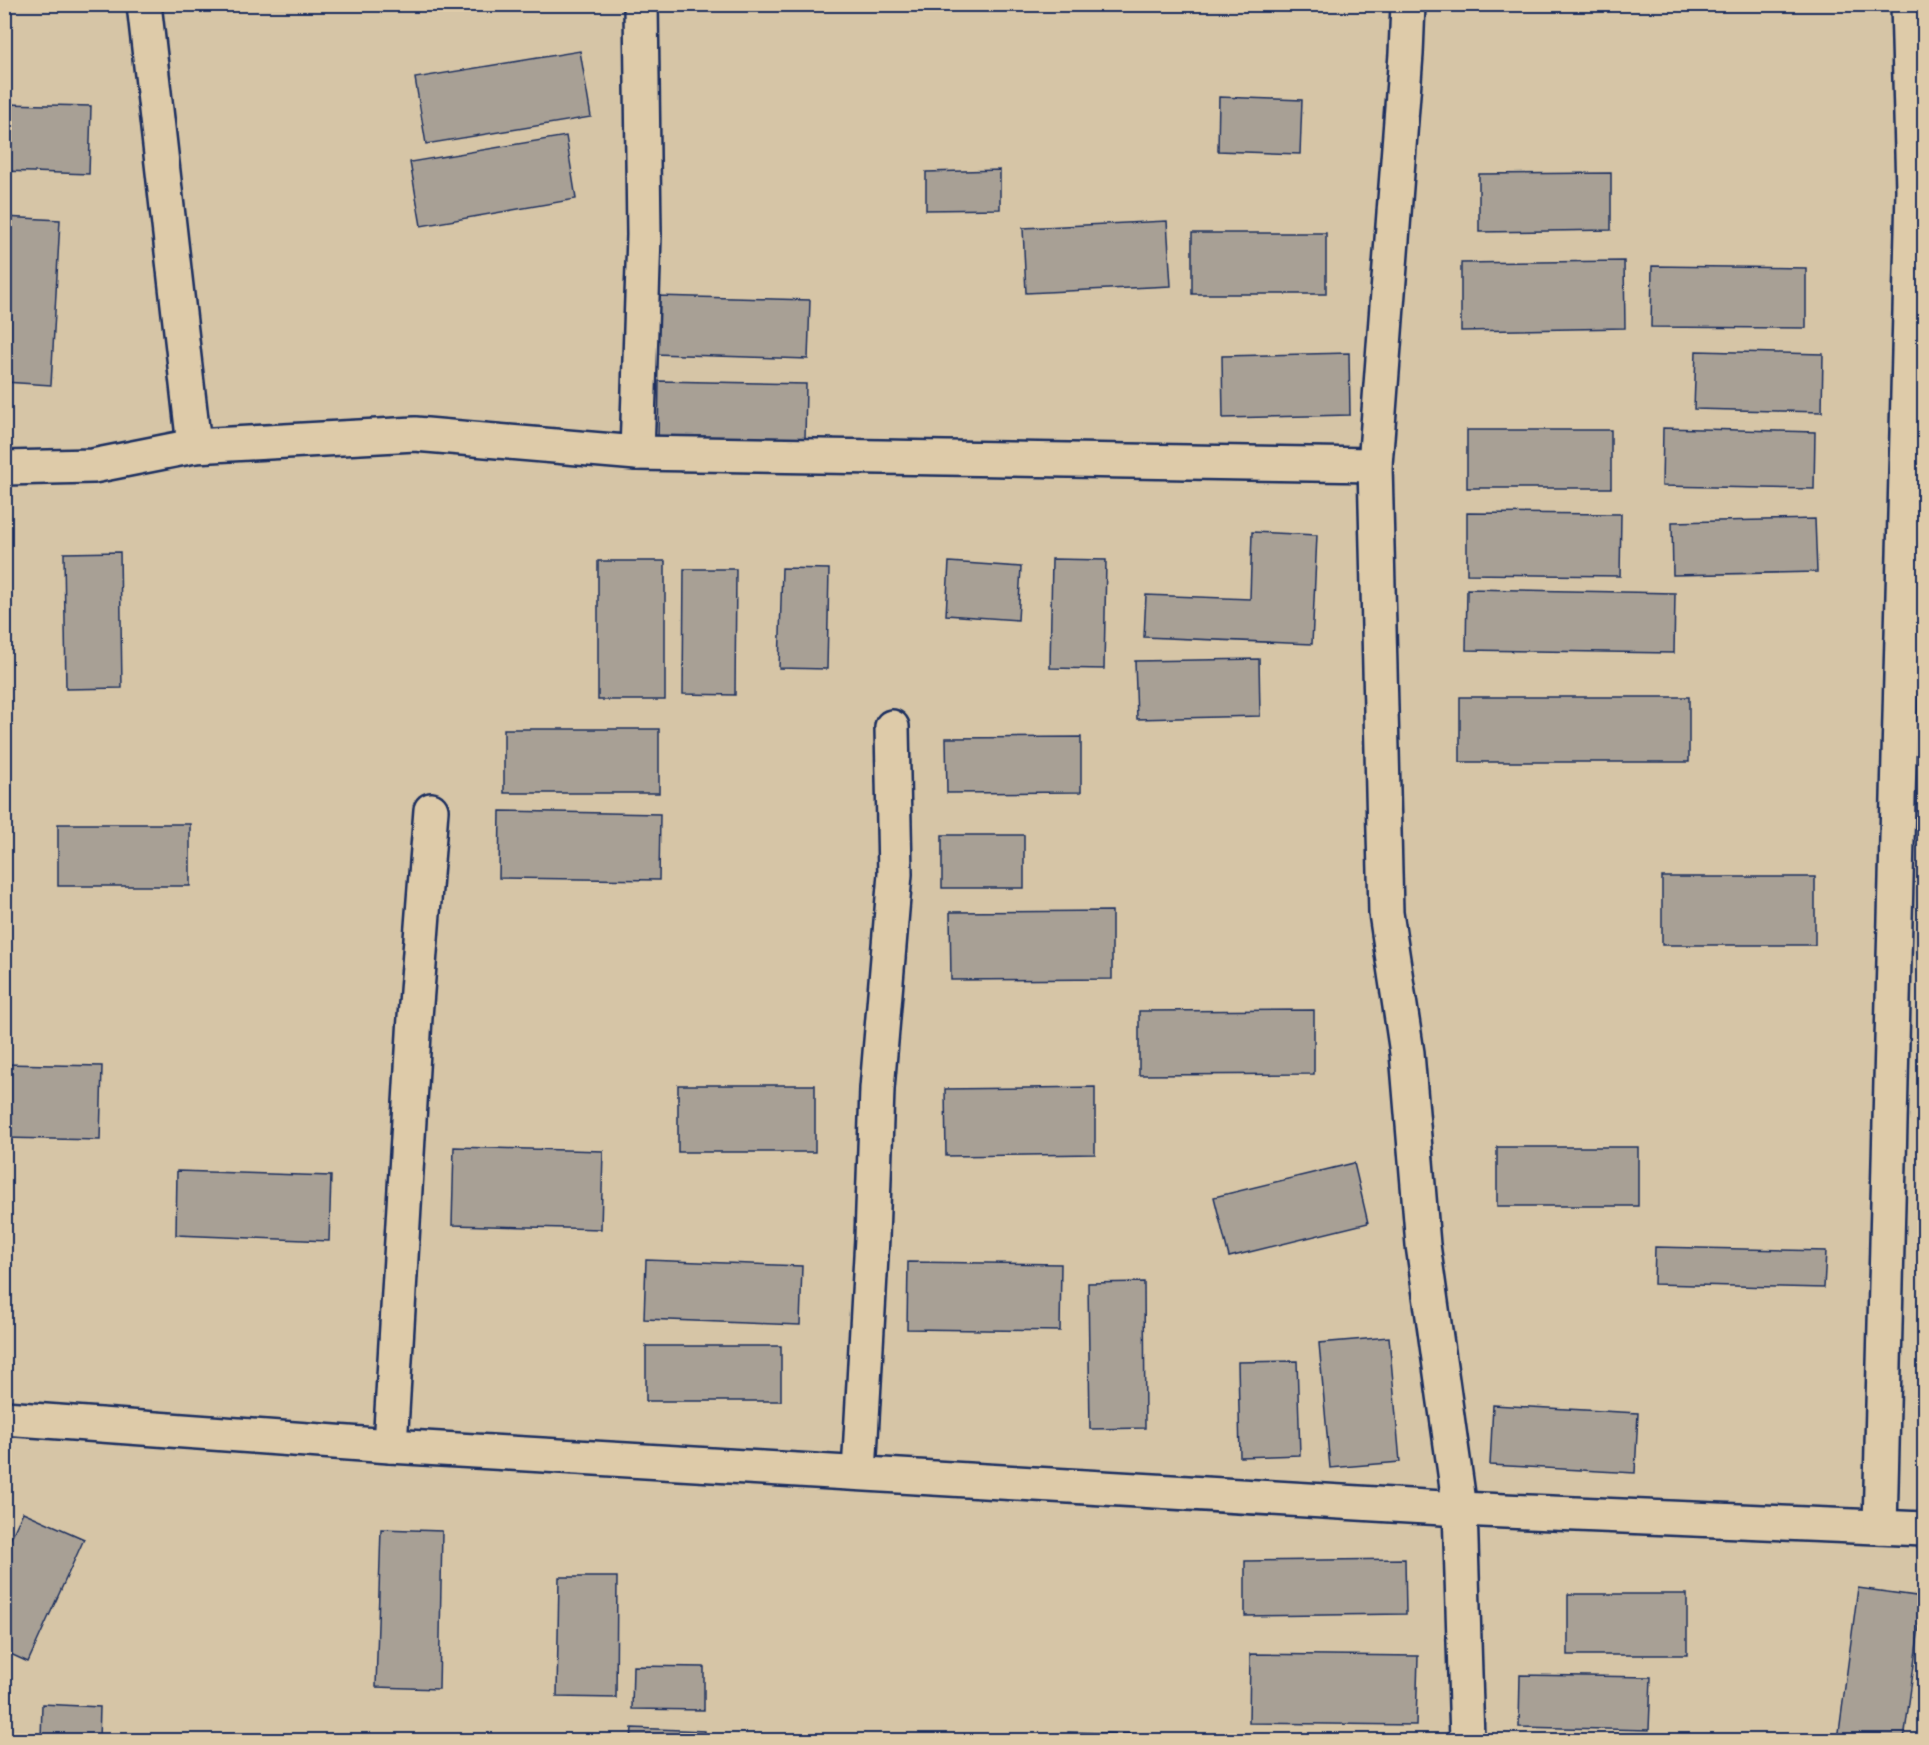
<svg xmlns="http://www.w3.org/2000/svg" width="1929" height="1745" viewBox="0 0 1929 1745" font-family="'Comic Neue',sans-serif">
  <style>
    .building { fill: #a8a095; stroke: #1b2f5e; stroke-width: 1.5 }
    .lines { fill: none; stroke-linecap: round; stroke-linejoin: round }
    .minor-casing { stroke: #1b2f5e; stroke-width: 38 }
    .minor { stroke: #decba9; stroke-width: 33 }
  </style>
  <rect width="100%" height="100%" fill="#d6c5a6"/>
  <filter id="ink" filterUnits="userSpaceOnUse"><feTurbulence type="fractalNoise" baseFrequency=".0167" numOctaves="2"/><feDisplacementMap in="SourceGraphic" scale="12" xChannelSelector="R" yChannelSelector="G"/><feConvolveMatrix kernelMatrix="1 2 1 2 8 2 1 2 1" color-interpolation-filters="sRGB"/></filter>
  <g filter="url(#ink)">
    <g class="building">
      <path d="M580 51 591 117 426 144 415 78Z"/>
      <path d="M1219 97 1302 100 1300 154 1218 151Z"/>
      <path d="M4 104 91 106 89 174 4 171Z"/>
      <path d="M566 136 576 199 421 226 410 162Z"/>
      <path d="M1000 170V209L926 210V172Z"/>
      <path d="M1611 173V230L1479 232V174Z"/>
      <path d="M4 217 60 220 51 385 4 382Z"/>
      <path d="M1167 221 1171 286 1026 293 1023 228Z"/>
      <rect x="1192" y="233" width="134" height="61"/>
      <path d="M1624 261 1625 328 1461 331V263Z"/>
      <path d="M1652 266 1806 268V328L1651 327Z"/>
      <path d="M656 296 810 300 808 359 654 354Z"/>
      <path d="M1696 351 1823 354 1822 412 1694 409Z"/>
      <path d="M1349 353 1350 415 1223 418 1222 356Z"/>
      <path d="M659 381 806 384 805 441 658 439Z"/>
      <path d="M1663 428 1815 432 1814 489 1662 486Z"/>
      <rect x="1467" y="430" width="144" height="58"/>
      <path d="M1467 513 1621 514 1620 576 1467 574Z"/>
      <path d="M1815 519 1817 572 1673 575 1672 522Z"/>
      <path d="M1252 532 1317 535 1312 644 1144 637 1146 595 1250 599Z"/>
      <path d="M120 552 122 688 66 689 64 553Z"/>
      <path d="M1052 559 1106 560 1104 669 1050 668Z"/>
      <rect x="598" y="561" width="67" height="139"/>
      <path d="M949 562 1021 567 1018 620 946 615Z"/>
      <path d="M782 568 829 569 827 669 779 668Z"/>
      <path d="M684 569H736L735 695 683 694Z"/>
      <path d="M1467 589 1675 593 1674 653 1466 650Z"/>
      <path d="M1259 659 1260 716 1137 719 1135 661Z"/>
      <rect x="1460" y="697" width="229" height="65"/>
      <rect x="504" y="729" width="155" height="64"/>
      <path d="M1081 737V792L947 793 946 738Z"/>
      <path d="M500 811 660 814 659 880 499 878Z"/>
      <rect x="58" y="824" width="132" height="62"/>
      <rect x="942" y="835" width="82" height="53"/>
      <rect x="1662" y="877" width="153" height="68"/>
      <path d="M1112 911V979L951 980 950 912Z"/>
      <path d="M1314 1010V1074L1139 1075V1011Z"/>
      <path d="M4 1064 102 1066 100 1140 4 1138Z"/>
      <rect x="678" y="1085" width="137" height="67"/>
      <path d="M1095 1087V1154L946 1156 945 1089Z"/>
      <path d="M454 1147 603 1151 601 1229 452 1225Z"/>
      <rect x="1497" y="1147" width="141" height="59"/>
      <path d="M1354 1163 1368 1223 1229 1257 1214 1197Z"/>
      <path d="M177 1171 331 1176 329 1241 176 1235Z"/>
      <path d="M1655 1247 1826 1251 1824 1288 1654 1284Z"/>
      <path d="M646 1260 802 1266 800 1325 644 1319Z"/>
      <path d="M908 1262 1061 1264 1060 1331 907 1329Z"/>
      <path d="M1144 1282 1145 1428 1090 1429 1088 1283Z"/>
      <path d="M1389 1337 1400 1462 1330 1468 1319 1343Z"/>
      <rect x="646" y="1346" width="135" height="55"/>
      <path d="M1297 1361 1300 1455 1240 1457 1238 1362Z"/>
      <path d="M1493 1405 1638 1413 1635 1473 1490 1465Z"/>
      <path d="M23 1512 84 1539 28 1662 4 1651V1553Z"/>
      <path d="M381 1529 442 1531 439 1689 376 1687Z"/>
      <path d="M1405 1559 1406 1614 1245 1616V1561Z"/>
      <path d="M559 1577H617L616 1698 557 1697Z"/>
      <path d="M1858 1588 1923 1597 1904 1740H1838Z"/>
      <rect x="1568" y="1594" width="119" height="61"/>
      <path d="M1250 1654 1418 1656 1416 1725 1249 1723Z"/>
      <path d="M633 1666 704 1667V1710L632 1709Z"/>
      <path d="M1520 1675 1651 1677 1649 1730 1519 1727Z"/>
      <path d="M42 1704 100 1707 99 1740H41Z"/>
      <path d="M632 1728 705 1731V1740H631Z"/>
      <path d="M1068 1732 1136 1734V1740H1068Z"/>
      <path d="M224 1734 323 1739V1740H224Z"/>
    </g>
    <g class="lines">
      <defs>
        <g id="minor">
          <path d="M144 4 194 446"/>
          <path d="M1408 4 1406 54 1375 465 1386 913 1407 1053 1423 1245 1460 1509 1467 1740"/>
          <path d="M637 453 644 235 641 4"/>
          <path d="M4 468 93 466 194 446 415 434 637 453 1375 465"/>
          <path d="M4 1418 390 1446 1460 1509 1924 1529"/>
          <path d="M390 1446 415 1017 431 810"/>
          <path d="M859 1473 872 1238 877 1089 895 874 892 727"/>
          <path d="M1880 1527 1913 190 1908 4"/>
        </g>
      </defs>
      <use href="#minor" class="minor-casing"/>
      <use href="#minor" class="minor"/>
    </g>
  </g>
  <rect width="1929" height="1745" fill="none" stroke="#decba9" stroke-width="24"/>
  <rect x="12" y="12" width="1905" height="1721" fill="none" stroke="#1b2f5e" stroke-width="2" filter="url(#ink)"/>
</svg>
